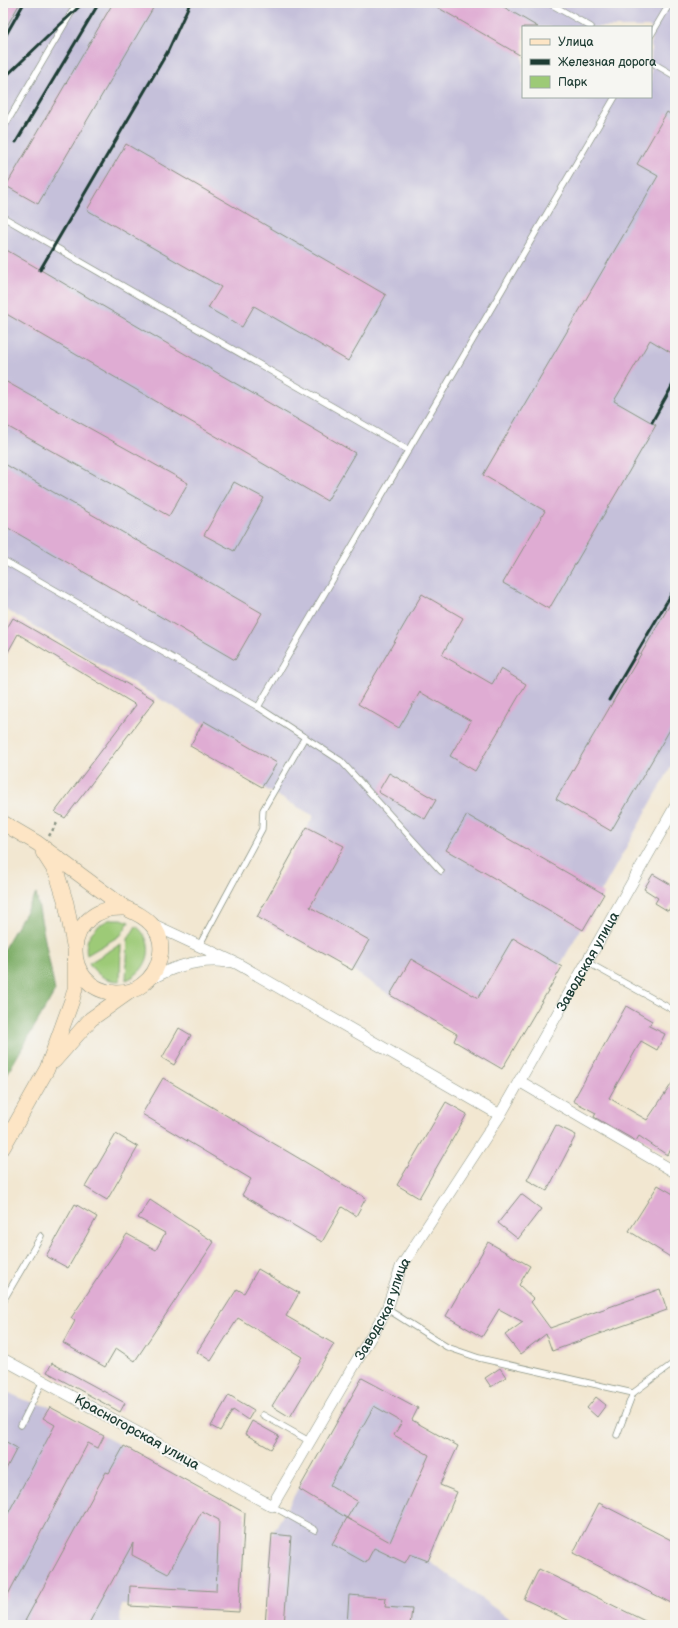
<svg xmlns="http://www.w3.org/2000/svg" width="678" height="1628" viewBox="0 0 678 1628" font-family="'Balsamiq Sans',sans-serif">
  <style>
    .industrial { fill: #c5c0da; fill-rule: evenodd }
    .green { fill: #9dca77; stroke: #5e8456 }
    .forest { fill: #7eae68; stroke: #4e764e }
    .building { fill: #dfacd3; fill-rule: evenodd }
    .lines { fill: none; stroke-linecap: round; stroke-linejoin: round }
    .lane-casing { stroke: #889282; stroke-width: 7 }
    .street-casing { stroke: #889282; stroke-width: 12 }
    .secondary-casing { stroke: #889282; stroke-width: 16 }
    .path { stroke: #889282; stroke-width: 2.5; stroke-dasharray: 3 3; stroke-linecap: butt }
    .lane { stroke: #fff; stroke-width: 5.5 }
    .street { stroke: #fff; stroke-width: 11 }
    .secondary { stroke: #fde5c5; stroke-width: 15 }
    .rail { stroke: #1f3d34; stroke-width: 3 }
    .labels { text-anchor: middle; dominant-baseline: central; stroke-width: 4; stroke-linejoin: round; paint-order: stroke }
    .street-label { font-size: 14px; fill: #1f3d34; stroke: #f6f6f2 }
  </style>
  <rect width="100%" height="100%" fill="#f6f6f2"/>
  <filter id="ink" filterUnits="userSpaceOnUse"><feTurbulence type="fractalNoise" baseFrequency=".025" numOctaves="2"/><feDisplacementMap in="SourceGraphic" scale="8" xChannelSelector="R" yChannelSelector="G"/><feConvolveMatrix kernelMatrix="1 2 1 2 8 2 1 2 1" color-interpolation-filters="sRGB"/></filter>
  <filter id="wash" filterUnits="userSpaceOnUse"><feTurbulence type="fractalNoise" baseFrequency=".012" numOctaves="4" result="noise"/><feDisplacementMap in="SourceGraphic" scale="16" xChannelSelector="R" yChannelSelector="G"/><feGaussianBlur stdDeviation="0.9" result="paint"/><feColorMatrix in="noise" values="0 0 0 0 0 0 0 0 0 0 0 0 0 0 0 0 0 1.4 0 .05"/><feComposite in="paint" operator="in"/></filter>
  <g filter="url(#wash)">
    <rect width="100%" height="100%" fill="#f2e7d1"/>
    <g class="industrial">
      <path d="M3 3H675V760L502 1069 454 1041 457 1034 390 995 352 970 369 940 310 907 343 846 307 827 314 816 262 787 276 763 205 721 203 724 3 608ZM523 27H651V97H523Z"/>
      <path d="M362 1378 418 1408 412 1420 458 1446 440 1485 457 1492 429 1561 518 1625H265L272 1534Z"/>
      <path d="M3 1390 24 1400 50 1407 245 1513 239 1612 121 1605 120 1625H3Z"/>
    </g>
    <g class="green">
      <path d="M111 919H122L129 922 121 935 87 955C83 937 96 925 111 919Z"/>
      <path d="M136 926C157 942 150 971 126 980L128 939Z"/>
      <path d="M121 944 120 981C106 981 96 975 89 963Z"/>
    </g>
    <path class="forest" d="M36 894 55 991 3 1081V950Z"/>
    <g id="blocks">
      <g class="building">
        <path d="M3 3H20L3 33Z"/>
        <path d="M113 3H156L38 204 6 186Z"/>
        <path d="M430 3H497L538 27H523V57Z"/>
        <path d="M667 112 675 117V355L650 340 614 401 656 425 549 609 503 583 545 511 483 475 658 176 637 164Z"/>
        <path d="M126 144 386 295 348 361 254 306 242 327 208 308 221 287 87 210Z"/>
        <path d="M3 248 355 453 327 501 3 312Z"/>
        <path d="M3 380 188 483 169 516 3 424Z"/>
        <path d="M3 463 262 613 235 660 3 525Z"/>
        <path d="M234 482 264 498 234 551 204 535Z"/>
        <path d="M422 594 463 618 442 655 492 684 501 669 526 684 475 771 450 756 471 721 420 692 399 728 358 704Z"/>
        <path d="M675 596V721L611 831 556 799Z"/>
        <path d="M13 618 155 700 65 818 55 812 136 705 18 634 3 661V635Z"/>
        <path d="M204 721 277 763 262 787 190 746Z"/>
        <path d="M389 773 436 800 425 819 378 792Z"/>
        <path d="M467 815 604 894 583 930 446 850Z"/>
        <path d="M307 827 344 846 310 907 369 940 352 970 257 917Z"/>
        <path d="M653 874 675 887V900L668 911 655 903 658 898 644 889Z"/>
        <path d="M513 938 562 967 502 1069 454 1041 457 1034 390 995 411 959 478 998Z"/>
        <path d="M626 1006 652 1021 649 1026 665 1034 657 1050 641 1041 609 1098 647 1120 675 1079V1144L667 1155 639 1136 636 1141 594 1117 596 1113 573 1101Z"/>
        <path d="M179 1028 191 1035 174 1065 162 1058Z"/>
        <path d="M163 1078 366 1198 356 1216 342 1207 322 1242 242 1195 251 1179 142 1114Z"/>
        <path d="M446 1102 467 1114 419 1198 397 1185Z"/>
        <path d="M556 1125 576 1135 547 1191 527 1180Z"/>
        <path d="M116 1134 138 1147 107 1200 85 1187Z"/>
        <path d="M658 1185 675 1195V1260L629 1231Z"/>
        <path d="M521 1194 541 1209 518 1239 498 1223Z"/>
        <path d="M150 1200 214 1242 135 1361 116 1348 105 1367 63 1343 75 1321 71 1318 127 1234 156 1250 165 1233 138 1218Z"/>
        <path d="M75 1204 97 1217 68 1268 46 1256Z"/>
        <path d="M488 1242 530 1266 519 1285 534 1299 531 1302 550 1328 660 1289 667 1310 552 1351 546 1334 520 1354 505 1335 523 1322 499 1309 482 1337 446 1316Z"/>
        <path d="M258 1269 299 1293 286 1316 334 1344 290 1417 272 1406 302 1357 238 1318 211 1361 197 1352 237 1289 244 1293Z"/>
        <path d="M52 1363 125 1403 120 1412 47 1372Z"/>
        <path d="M500 1368 506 1377 491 1387 485 1378Z"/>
        <path d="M362 1378 418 1408 412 1420 458 1446 440 1485 457 1492 428 1561 410 1554 405 1563 374 1548 366 1563 332 1544 347 1518 299 1489ZM374 1406 402 1422 394 1435 429 1455 390 1542 347 1518 357 1501 330 1485Z"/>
        <path d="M229 1395 254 1410 248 1420 233 1410 220 1431 211 1426Z"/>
        <path d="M596 1397 606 1405 597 1417 587 1408Z"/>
        <path d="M50 1407 104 1436 98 1448 88 1443 3 1604V1523L55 1425 43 1418Z"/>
        <path d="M252 1421 279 1436 271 1449 245 1434Z"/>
        <path d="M3 1440 17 1448 3 1475Z"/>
        <path d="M124 1446 245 1513 239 1612 129 1606 130 1586 216 1591 219 1520 202 1511 168 1574 132 1555 133 1543 88 1625H33L25 1621 106 1472 109 1473Z"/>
        <path d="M599 1503 675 1542V1605L573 1553Z"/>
        <path d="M272 1534 291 1536 284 1625H265Z"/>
        <path d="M539 1569 582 1590 653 1625H578L524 1599Z"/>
        <path d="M349 1595 386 1598 385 1607 412 1609 410 1625H347Z"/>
      </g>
    </g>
  </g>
  <g filter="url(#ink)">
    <use href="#blocks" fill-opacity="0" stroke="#889282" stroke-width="1"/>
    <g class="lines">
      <defs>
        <g id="lane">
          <path d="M549 3 591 27"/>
          <path d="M651 35 670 3"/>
          <path d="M651 62 675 76"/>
          <path d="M3 129 77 3"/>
          <path d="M3 217 408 450"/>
          <path d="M3 560 258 707"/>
          <path d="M441 871 341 761 258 707 615 97"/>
          <path d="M199 946 262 829 263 810 305 737"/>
          <path d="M587 962 675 1011"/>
          <path d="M3 1301 41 1236"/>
          <path d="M387 1309 447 1347 479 1358 633 1393 675 1362"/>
          <path d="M263 1415 309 1441"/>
          <path d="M21 1425 43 1381"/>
          <path d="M617 1435 633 1393"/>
          <path d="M272 1506 315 1530"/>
        </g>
        <g id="street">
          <path d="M152 924 238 964 500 1115"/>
          <path d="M149 980C172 967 200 958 228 962"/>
          <path d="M519 1081 675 1172"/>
          <path id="s1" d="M3 1359 272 1506 387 1309 401 1267 500 1115 675 807"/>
        </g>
        <g id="secondary">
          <path d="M3 823 37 843 125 908C134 912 144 916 151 924 169 942 160 972 142 985 135 991 125 993 116 993 59 989 61 905 125 908"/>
          <path d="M43 852 57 874 66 903 74 945"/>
          <path d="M54 1061 91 1019 129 992"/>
          <path d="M3 1147 47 1069 72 1000 75 989V962"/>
        </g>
      </defs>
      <use href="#lane" class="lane-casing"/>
      <use href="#street" class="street-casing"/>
      <use href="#secondary" class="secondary-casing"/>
      <path class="path" d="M49 836 57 823"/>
      <use href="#lane" class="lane"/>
      <use href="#street" class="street"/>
      <use href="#secondary" class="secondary"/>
      <g class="rail">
        <path d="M3 40 24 3"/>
        <path d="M3 79 83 3"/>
        <path d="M16 142 99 3"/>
        <path d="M40 270 168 51 190 3"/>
        <path d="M652 422 675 381"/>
        <path d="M609 700 675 588"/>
      </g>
    </g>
  </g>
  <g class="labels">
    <g class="street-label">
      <text stroke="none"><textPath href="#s1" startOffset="937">Заводская улица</textPath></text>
      <text stroke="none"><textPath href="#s1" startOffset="533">Заводская улица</textPath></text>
      <text transform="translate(137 1432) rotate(29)">Красногорская улица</text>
    </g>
  </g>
  <rect width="678" height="1628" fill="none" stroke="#f6f6f2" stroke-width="16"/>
  <rect x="522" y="26" width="130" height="72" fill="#f6f6f2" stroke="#a0aca6"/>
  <rect x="530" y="39" width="20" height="6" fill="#fde5c5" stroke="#a0aca6"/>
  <text x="558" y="46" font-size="12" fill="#1f3d34">Улица</text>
  <rect x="530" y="59" width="20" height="6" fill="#1f3d34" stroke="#a0aca6"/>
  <text x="558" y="66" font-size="12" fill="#1f3d34">Железная дорога</text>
  <rect x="530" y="76" width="20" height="12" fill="#9dca77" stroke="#a0aca6"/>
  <text x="558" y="86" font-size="12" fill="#1f3d34">Парк</text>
</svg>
